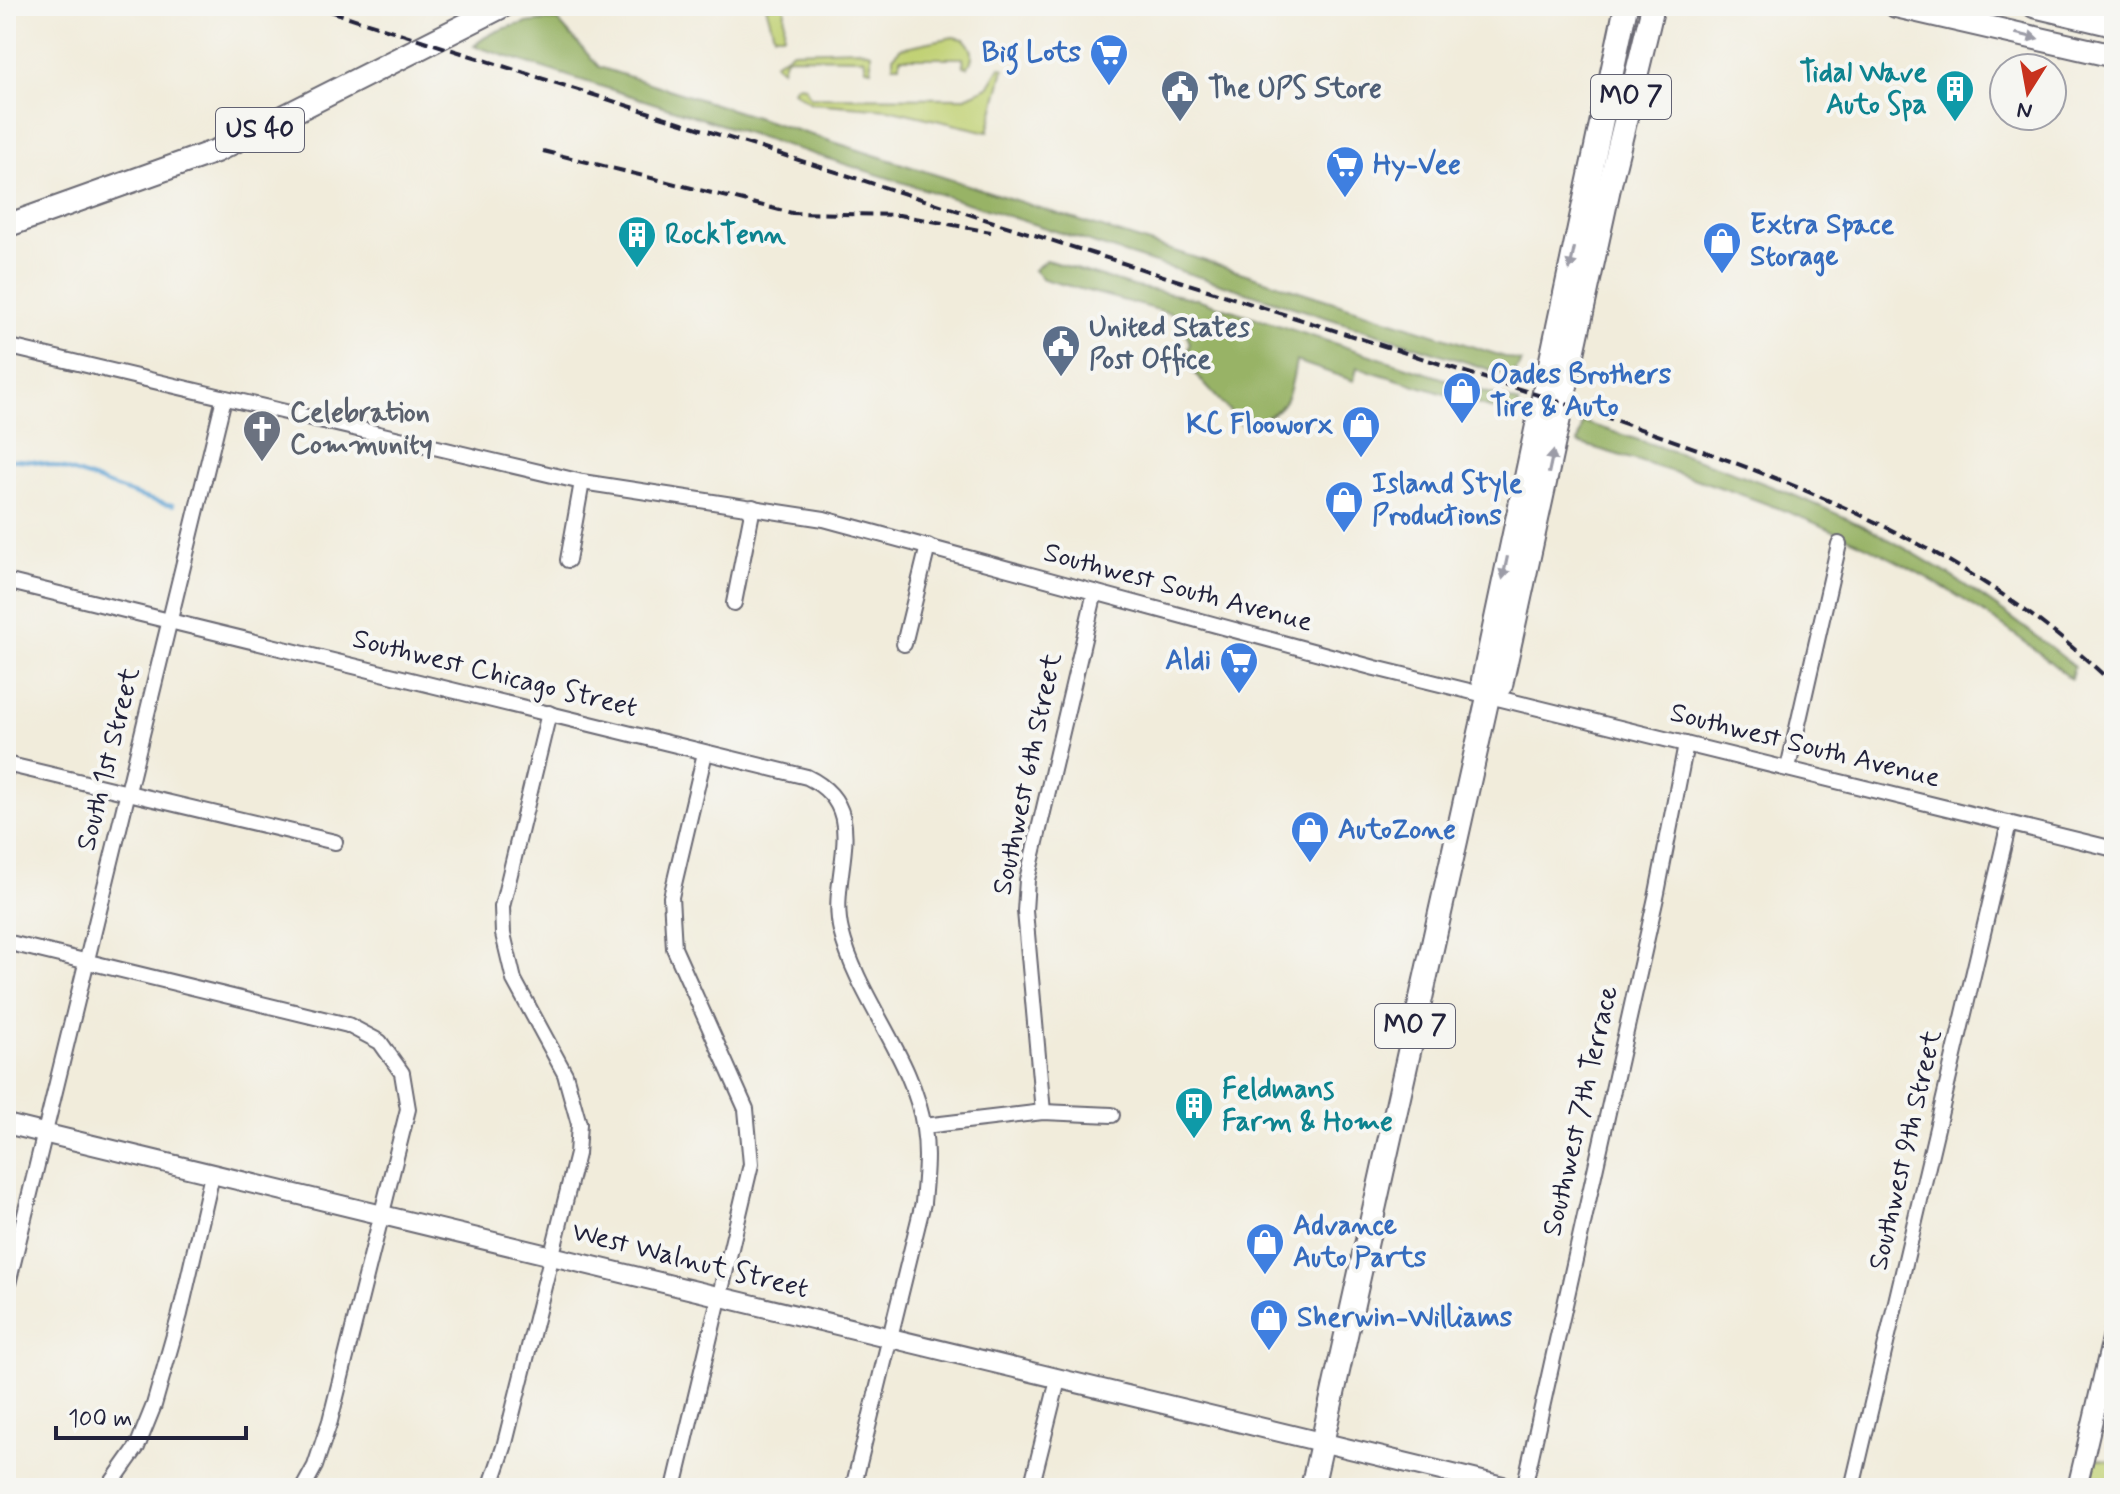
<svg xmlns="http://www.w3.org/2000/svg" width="2120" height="1494" viewBox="0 0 2120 1494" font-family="Mynerve,sans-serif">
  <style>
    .green { fill: #c1d174; stroke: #727a58; stroke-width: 2 }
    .forest { fill: #98b366; stroke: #5d6a50; stroke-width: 2 }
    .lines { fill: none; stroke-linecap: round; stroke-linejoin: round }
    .stream { stroke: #5ea3d3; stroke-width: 4 }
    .minor-casing { stroke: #6a6973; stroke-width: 18 }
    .tertiary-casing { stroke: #6a6973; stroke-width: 22 }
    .primary-casing { stroke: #6a6973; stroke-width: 26 }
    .minor { stroke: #fff; stroke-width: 14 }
    .tertiary { stroke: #fff; stroke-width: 18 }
    .primary { stroke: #fff; stroke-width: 22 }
    .rail { stroke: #22223b; stroke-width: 4; stroke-dasharray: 12 6; stroke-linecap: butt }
    .oneway { fill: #9c9ca7 }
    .labels { text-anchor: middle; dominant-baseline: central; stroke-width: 8; stroke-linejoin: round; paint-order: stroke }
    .shield { fill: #f6f6f2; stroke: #626272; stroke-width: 2 }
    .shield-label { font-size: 26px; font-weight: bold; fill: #22223b }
    .shop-label { font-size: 28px; font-weight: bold; fill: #366cbe; stroke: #f6f6f2; text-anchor: start }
    .culture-label { font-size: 28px; font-weight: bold; fill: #0d838f; stroke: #f6f6f2; text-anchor: start }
    .service-label { font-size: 28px; font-weight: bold; fill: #4e5e75; stroke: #f6f6f2; text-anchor: start }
    .worship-label { font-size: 28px; font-weight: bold; fill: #5b616d; stroke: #f6f6f2; text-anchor: start }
    .street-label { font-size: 28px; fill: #22223b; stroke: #f6f6f2 }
  </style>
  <rect width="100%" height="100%" fill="#f6f6f2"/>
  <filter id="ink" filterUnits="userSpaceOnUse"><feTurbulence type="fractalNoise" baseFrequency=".0125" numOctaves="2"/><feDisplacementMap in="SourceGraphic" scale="16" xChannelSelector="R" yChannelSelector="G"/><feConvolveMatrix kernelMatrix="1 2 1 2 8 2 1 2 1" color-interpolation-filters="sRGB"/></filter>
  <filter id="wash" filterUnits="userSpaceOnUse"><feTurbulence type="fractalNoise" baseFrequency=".006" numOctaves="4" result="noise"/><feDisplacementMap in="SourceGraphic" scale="32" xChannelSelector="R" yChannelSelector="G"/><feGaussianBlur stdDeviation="1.8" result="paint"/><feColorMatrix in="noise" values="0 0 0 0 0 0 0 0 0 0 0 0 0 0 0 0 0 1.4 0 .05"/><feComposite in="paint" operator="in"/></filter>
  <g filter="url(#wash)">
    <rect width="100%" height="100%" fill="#f1ecdb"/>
    <g class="green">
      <path d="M766 6H785L784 35H774Z"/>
      <path d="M953 37 964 39C973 48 975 56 968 67L964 66 963 58H900V65H893V56L901 48Z"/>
      <path d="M858 49 871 53V69L866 68 864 58 786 57 782 69 774 63 793 51Z"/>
      <path d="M1000 67 1004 69 988 132 888 109 811 103 792 90 797 85 805 86 810 97 963 98 988 87Z"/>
      <path d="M2084 1455 2114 1462V1488H2077Z"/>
    </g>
    <g class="forest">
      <path d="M557 20 599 67 1521 362 1513 377 474 46C495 26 529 21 557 20Z"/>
      <path d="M1046 260 1132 286 1197 299 1519 403 1516 416 1357 367 1354 381 1296 361C1288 405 1286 410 1244 427L1185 363 1190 343 1178 315 1043 279 1034 270Z"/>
      <path d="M1583 422C1679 453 1776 483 1867 528 1941 565 2010 614 2074 666L2071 679C1920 549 1765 498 1578 443Z"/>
    </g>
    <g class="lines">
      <path class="stream" d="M6 460C59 456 120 496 173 505"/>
    </g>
  </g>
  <g filter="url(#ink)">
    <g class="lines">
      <defs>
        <g id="minor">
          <path d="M6 346 582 482 824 519 1375 668 2114 849"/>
          <path d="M568 560 582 482"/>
          <path d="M6 581 807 777C875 810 827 874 841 931 858 1000 914 1058 924 1129 928 1154 925 1178 923 1203L853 1488"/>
          <path d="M734 603 753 507"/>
          <path d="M904 644 928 546"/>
          <path d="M6 764 335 842"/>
          <path d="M1788 768 1839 544"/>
          <path d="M6 942 348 1025 380 1042 402 1073 408 1109 330 1421 315 1466 303 1488"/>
          <path d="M1043 1112 1025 911 1027 880 1095 592"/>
          <path d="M924 1126 1043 1112 1112 1115"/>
          <path d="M6 1292 224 398"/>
          <path d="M108 1488 137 1447 154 1405 180 1314 212 1175"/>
          <path d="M490 1488 504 1447 577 1154 579 1124 565 1074 514 980 503 934 502 907 549 713"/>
          <path d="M674 1488 751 1164 746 1109 674 948 671 897 705 753"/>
          <path d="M1031 1488 1058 1380"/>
          <path d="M1524 1488 1657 893 1686 744"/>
          <path d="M1852 1488 2009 823"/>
        </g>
        <g id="tertiary">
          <path d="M6 1124 1511 1488"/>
          <path d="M2077 1488 2114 1330"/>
        </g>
        <g id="primary">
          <path d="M1896 6 2114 56"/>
          <path d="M2034 6 2114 25"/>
          <path d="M6 226 216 151 503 6"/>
          <path d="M1488 697 1501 685 1609 188 1653 6"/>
          <path d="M1312 1488 1488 697 1483 680 1626 6"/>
        </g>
      </defs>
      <use href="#minor" class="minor-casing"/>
      <use href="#tertiary" class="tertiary-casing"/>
      <use href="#primary" class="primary-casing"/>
      <use href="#minor" class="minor"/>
      <use href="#tertiary" class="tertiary"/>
      <use href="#primary" class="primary"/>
      <g class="rail">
        <path d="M314 6 1582 409C1778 476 1961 537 2114 685"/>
        <path d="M543 151 792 213 899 215 991 232"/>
      </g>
    </g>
    <defs><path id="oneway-solid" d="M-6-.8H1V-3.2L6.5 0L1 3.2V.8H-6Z" transform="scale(2)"/></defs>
    <g class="oneway">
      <use href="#oneway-solid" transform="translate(2027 36) rotate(13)"/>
      <use href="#oneway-solid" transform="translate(1572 259) rotate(102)"/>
      <use href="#oneway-solid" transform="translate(1551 462) rotate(-78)"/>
      <use href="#oneway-solid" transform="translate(1505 568) rotate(102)"/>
    </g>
  </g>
  <defs>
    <symbol id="supermarket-pin" viewBox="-11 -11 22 30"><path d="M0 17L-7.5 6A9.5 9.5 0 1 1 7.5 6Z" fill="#3f7fe0" stroke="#f6f6f2"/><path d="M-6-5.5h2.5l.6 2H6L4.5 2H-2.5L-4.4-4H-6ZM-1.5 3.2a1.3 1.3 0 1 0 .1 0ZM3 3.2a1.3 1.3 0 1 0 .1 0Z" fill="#fff"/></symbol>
    <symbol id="civic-pin" viewBox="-11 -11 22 30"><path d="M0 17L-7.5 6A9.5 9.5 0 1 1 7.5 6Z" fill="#5c6f8a" stroke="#f6f6f2"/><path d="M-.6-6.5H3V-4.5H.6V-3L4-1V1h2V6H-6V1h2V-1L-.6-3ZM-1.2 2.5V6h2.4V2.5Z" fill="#fff"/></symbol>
    <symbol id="building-pin" viewBox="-11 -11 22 30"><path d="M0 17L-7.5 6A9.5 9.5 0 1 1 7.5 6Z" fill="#0f9aa8" stroke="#f6f6f2"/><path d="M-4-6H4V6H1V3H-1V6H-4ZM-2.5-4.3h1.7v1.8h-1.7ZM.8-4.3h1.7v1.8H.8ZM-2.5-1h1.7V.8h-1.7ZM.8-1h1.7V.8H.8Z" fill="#fff"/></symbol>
    <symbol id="shop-pin" viewBox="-11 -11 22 30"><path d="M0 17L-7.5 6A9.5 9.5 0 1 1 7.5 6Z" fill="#3f7fe0" stroke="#f6f6f2"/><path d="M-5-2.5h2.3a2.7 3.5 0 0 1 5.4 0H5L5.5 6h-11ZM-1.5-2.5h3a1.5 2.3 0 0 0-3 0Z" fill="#fff"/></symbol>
    <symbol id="church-pin" viewBox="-11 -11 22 30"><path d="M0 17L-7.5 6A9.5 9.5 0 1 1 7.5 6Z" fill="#6b7280" stroke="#f6f6f2"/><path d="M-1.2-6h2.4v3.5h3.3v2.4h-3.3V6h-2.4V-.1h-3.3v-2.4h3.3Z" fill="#fff"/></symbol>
  </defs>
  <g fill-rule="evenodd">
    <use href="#supermarket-pin" x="1087" y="31" width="44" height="60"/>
    <use href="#civic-pin" x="1158" y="67" width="44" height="60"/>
    <use href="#building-pin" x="1933" y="67" width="44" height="60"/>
    <use href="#supermarket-pin" x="1323" y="143" width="44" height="60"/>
    <use href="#building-pin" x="615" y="213" width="44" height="60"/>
    <use href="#shop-pin" x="1700" y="219" width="44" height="60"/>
    <use href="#civic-pin" x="1039" y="322" width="44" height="60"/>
    <use href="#shop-pin" x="1440" y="369" width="44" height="60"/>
    <use href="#shop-pin" x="1339" y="403" width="44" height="60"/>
    <use href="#church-pin" x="240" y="407" width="44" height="60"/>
    <use href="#shop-pin" x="1322" y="478" width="44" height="60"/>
    <use href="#supermarket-pin" x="1217" y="639" width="44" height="60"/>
    <use href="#shop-pin" x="1288" y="808" width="44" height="60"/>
    <use href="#building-pin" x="1172" y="1084" width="44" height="60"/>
    <use href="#shop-pin" x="1243" y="1220" width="44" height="60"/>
    <use href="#shop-pin" x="1247" y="1296" width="44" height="60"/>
  </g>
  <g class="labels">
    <g class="shield">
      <rect x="1591" y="75" width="80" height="44" rx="6"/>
      <rect x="216" y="108" width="88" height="44" rx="6"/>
      <rect x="1375" y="1004" width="80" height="44" rx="6"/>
    </g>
    <g class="shield-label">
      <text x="1631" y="97">MO 7</text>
      <text x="260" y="130">US 40</text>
      <text x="1415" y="1026">MO 7</text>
    </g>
    <g class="shop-label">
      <text x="1081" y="53" text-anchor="end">Big Lots</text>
      <text x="1373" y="165">Hy-Vee</text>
      <text x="1750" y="225">Extra Space<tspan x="1750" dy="32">Storage</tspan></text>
      <text x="1490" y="375">Oades Brothers<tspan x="1490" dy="32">Tire &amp; Auto</tspan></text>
      <text x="1333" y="425" text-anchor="end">KC Flooworx</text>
      <text x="1372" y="484">Island Style<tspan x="1372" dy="32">Productions</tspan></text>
      <text x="1211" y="661" text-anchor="end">Aldi</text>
      <text x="1338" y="830">AutoZone</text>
      <text x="1293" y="1226">Advance<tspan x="1293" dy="32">Auto Parts</tspan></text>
      <text x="1297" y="1318">Sherwin-Williams</text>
    </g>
    <g class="culture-label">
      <text x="1927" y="73" text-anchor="end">Tidal Wave<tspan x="1927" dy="32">Auto Spa</tspan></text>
      <text x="665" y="235">RockTenn</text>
      <text x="1222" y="1090">Feldmans<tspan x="1222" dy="32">Farm &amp; Home</tspan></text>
    </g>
    <g class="service-label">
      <text x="1208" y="89">The UPS Store</text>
      <text x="1089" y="328">United States<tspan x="1089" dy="32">Post Office</tspan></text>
    </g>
    <g class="worship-label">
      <text x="290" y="413">Celebration<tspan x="290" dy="32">Community</tspan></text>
    </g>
    <g class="street-label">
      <text transform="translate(1178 588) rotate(15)">Southwest South Avenue</text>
      <text transform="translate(495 674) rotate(14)">Southwest Chicago Street</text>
      <text transform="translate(1805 746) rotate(14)">Southwest South Avenue</text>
      <text transform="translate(109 759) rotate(-76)">South 1st Street</text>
      <text transform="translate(1028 774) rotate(-78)">Southwest 6th Street</text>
      <text transform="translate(1581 1111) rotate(-77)">Southwest 7th Terrace</text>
      <text transform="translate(1906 1150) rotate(-77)">Southwest 9th Street</text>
      <text transform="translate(690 1261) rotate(14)">West Walnut Street</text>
    </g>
  </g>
  <rect width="2120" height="1494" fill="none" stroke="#f6f6f2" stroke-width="32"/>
  <g transform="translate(2028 92) rotate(191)"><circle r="38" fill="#f6f6f2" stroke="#a1a1a9" stroke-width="2"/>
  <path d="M0-6L14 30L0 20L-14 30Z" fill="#c8321e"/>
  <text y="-12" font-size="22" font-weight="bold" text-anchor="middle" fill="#22223b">N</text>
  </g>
  <path d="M56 1426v12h190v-12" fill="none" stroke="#22223b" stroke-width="4"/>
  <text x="68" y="1426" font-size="24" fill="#22223b" stroke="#f6f6f2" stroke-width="6" paint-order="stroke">100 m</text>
</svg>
